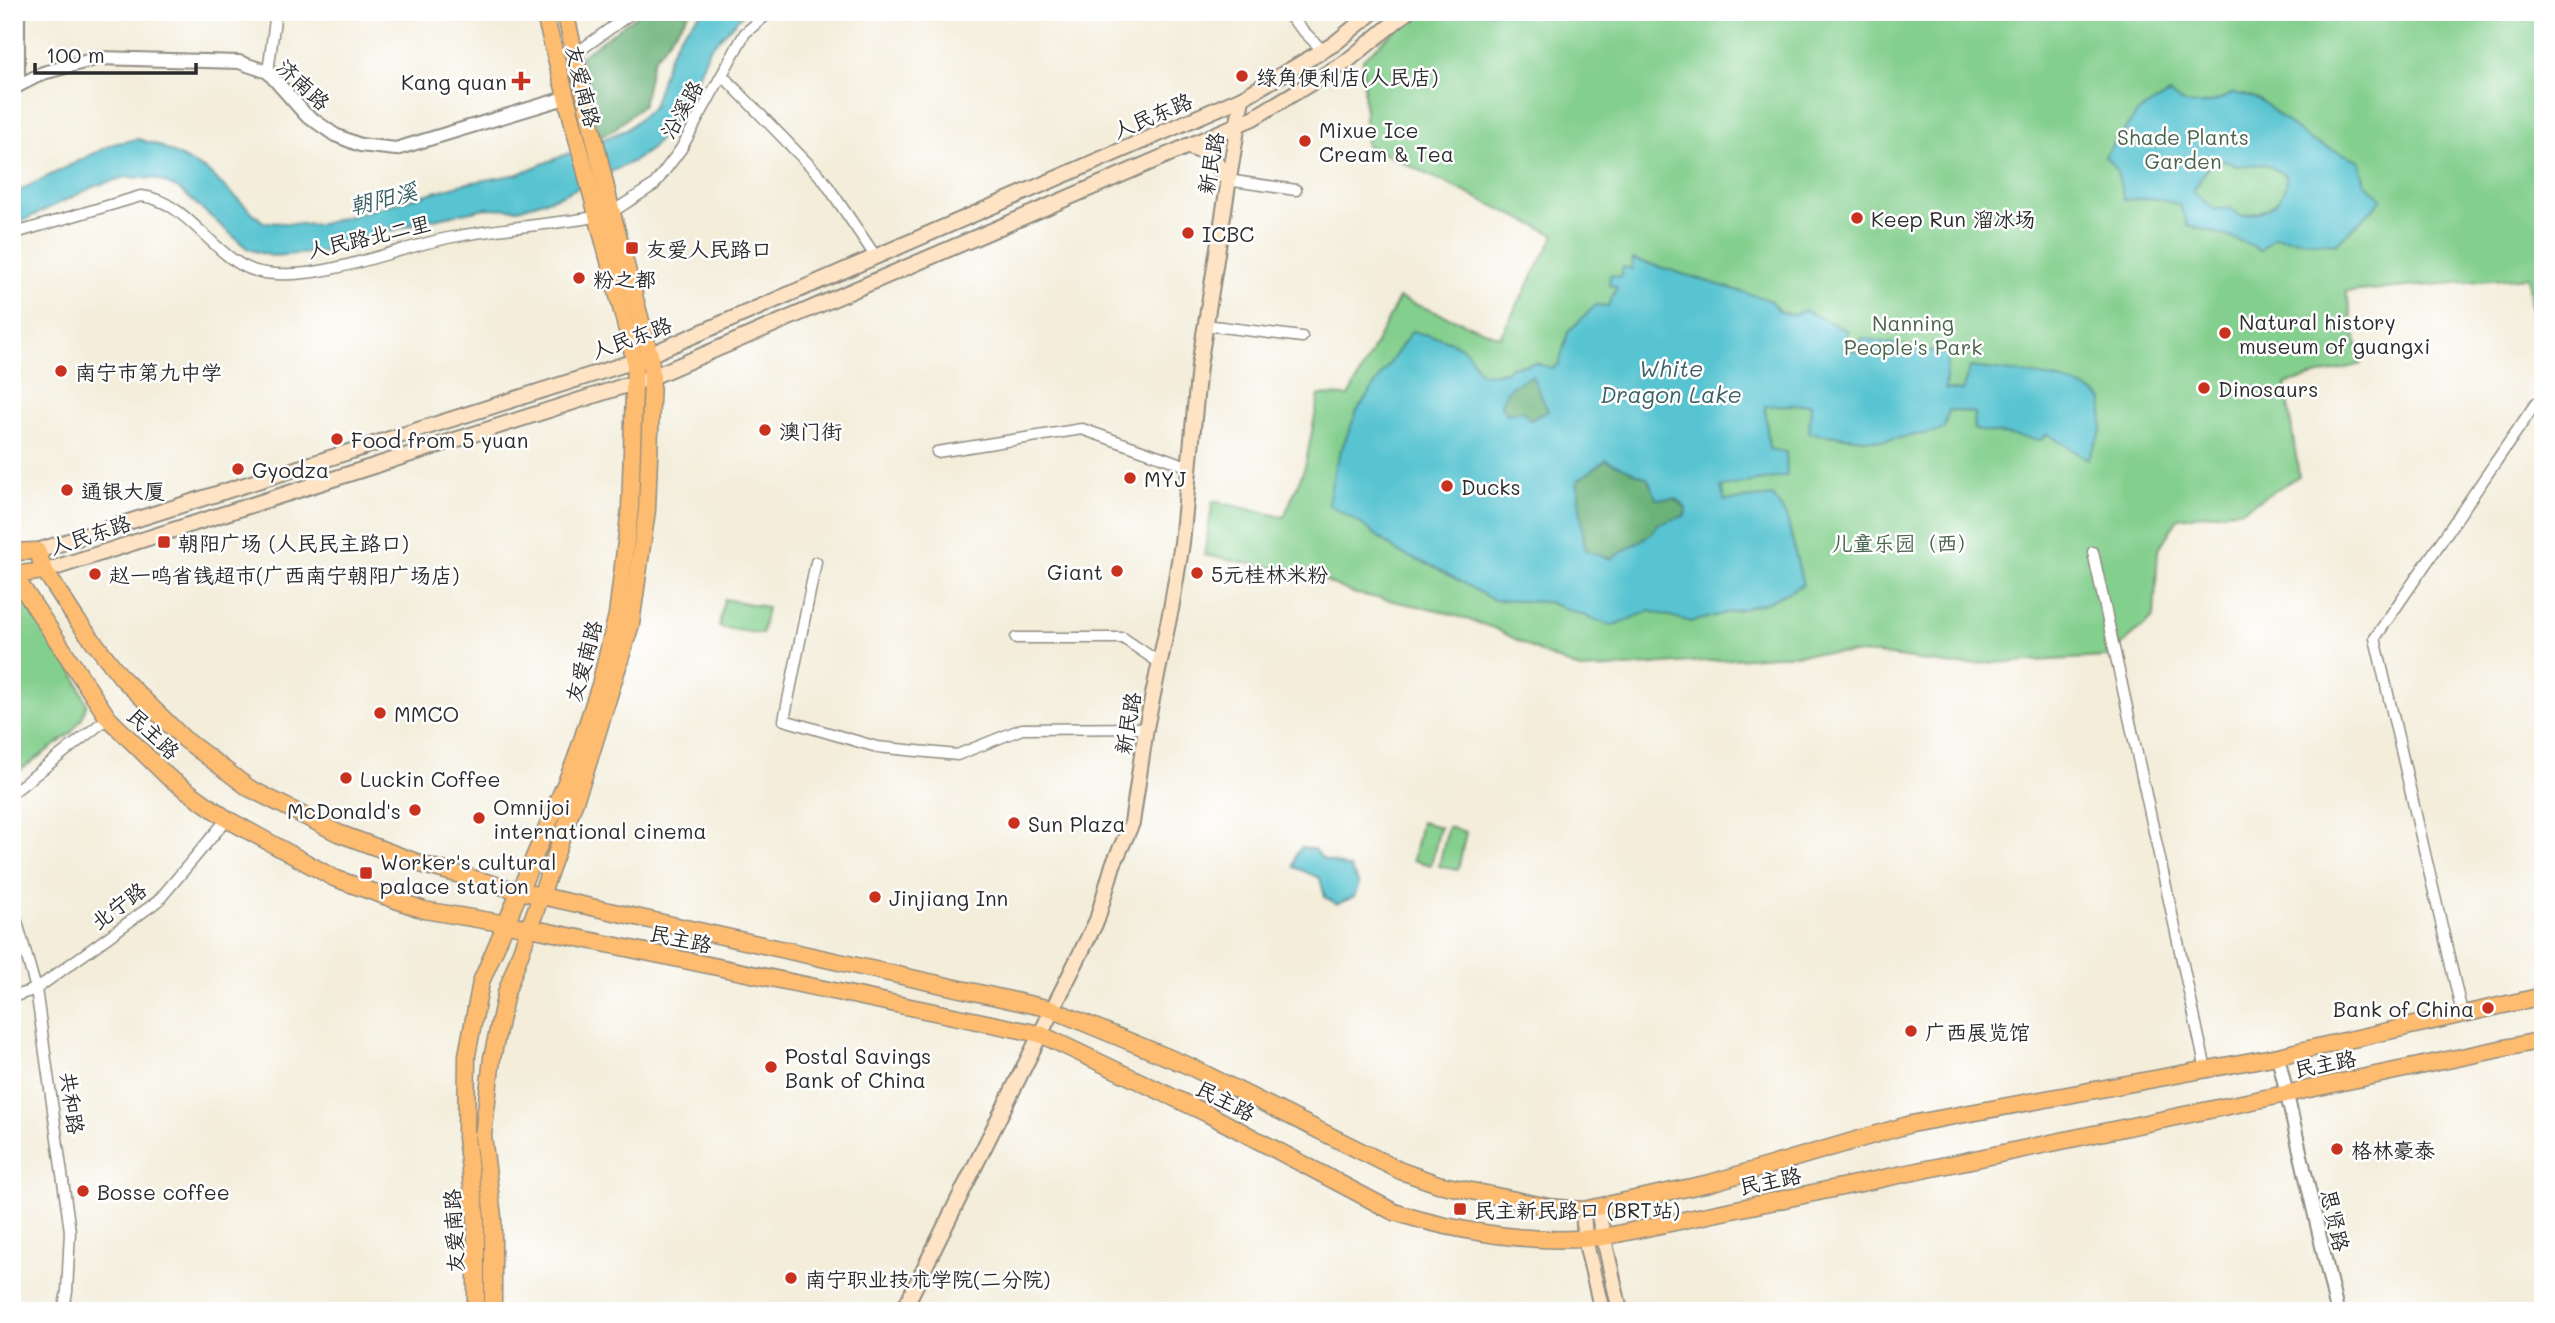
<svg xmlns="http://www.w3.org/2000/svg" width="2555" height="1323" viewBox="0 0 2555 1323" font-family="Mali,'LXGW WenKai TC',sans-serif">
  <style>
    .green { fill: #83cf8d; stroke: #577d5c; stroke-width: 2 }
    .forest { fill: #6ab278; stroke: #4a6e52; stroke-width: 2 }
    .water { fill: #58c4d1; stroke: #42787e; stroke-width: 2; fill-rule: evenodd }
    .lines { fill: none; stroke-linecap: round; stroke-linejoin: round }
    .minor-casing { stroke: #8f8c82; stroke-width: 13 }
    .tertiary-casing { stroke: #8f8c82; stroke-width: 16 }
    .secondary-casing { stroke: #8f8c82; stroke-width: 18 }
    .primary-casing { stroke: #8f8c82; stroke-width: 19 }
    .minor { stroke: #fff; stroke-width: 10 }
    .tertiary { stroke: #fff; stroke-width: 12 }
    .secondary { stroke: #fee4c5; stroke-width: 14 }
    .primary { stroke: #fdbc6f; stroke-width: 16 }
    .poi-dot { fill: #c8321e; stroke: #fff; stroke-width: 2.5 }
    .labels { text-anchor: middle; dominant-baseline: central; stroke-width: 5; stroke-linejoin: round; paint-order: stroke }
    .poi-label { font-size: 21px; fill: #2b2b2b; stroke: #fff; text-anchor: start }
    .street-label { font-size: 21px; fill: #2b2b2b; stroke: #fff }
    .park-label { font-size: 21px; fill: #4a644d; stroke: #fff }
    .water-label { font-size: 23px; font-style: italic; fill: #3b6165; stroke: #fff }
  </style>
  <rect width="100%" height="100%" fill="#fff"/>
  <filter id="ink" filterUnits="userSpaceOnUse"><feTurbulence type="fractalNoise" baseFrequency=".0143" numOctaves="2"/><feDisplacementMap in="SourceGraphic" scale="14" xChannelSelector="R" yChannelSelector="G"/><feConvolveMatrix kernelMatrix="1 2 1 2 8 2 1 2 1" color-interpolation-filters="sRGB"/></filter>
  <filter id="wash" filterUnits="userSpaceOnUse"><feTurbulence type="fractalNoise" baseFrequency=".00686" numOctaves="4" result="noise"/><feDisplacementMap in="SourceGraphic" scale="28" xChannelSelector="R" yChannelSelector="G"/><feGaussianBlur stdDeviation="1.57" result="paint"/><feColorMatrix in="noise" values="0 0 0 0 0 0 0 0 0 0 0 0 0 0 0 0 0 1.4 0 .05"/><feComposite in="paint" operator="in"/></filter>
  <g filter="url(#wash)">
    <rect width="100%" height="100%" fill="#f3edda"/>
    <g class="green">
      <path d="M1415 12H2543V380L2539 381 2528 277 2346 292 2361 364 2285 384 2299 476 2242 510 2178 518 2158 550 2154 617 2108 657 1953 665 1877 654 1817 653 1582 670 1542 653 1494 628 1438 610 1352 593 1313 575 1204 555 1213 501 1284 517 1305 467 1319 395 1349 396 1399 298 1500 337 1555 235 1366 145 1363 59Z"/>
      <path d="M12 589 23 598 74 673 87 704 82 718 70 734 12 776Z"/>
      <path d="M724 599 767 607 762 634 719 627Z"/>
      <path d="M1421 822 1440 827 1431 865 1413 860Z"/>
      <path d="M1448 827 1466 832 1458 870 1439 866Z"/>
    </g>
    <g class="forest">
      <path d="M641 12H690L652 62 643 105 612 131 599 136 580 57Z"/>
      <path d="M1533 376 1548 411 1530 420 1507 414 1501 406C1504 387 1515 382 1533 376Z"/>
      <path d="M1606 460 1647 478 1686 508V516L1658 524 1651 534 1611 559 1585 550 1577 480Z"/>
    </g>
    <g class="water">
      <path d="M702 12H745L709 49 689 100 652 148 636 160 560 196 518 209 486 208 419 222 323 252 272 256 248 249 179 189 156 179 126 177 95 186 12 226V194L113 144 138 139 158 145 206 170 263 222 318 225 463 184 518 174 626 130 653 107 669 56 680 35Z"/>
      <path d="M2234 93 2259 99 2309 140 2359 160 2365 183 2383 199 2336 244 2274 237 2260 251C2251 242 2204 229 2188 226L2179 204 2152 198 2124 200 2117 171 2105 156 2138 112 2169 94C2191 112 2210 104 2234 93ZM2224 160 2237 166 2264 164 2286 175C2287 203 2266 213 2241 216L2230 208 2214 209 2193 192 2207 168Z"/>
      <path d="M1633 259 1770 300 1779 311 1793 315 1804 310 1848 331 1843 347 1856 352 1862 338 1948 354 1945 389 1962 391 1970 367C2005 372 2078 375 2103 400L2102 430 2088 459 2047 434 2041 440 1974 430 1975 413 1949 410 1944 428 1939 431 1883 441 1809 433 1811 404 1765 406 1769 449 1786 452 1787 476 1721 487 1725 501 1773 496 1787 518 1803 585 1768 602 1692 622 1650 611 1612 626 1547 602 1493 600 1434 567 1400 553 1360 523 1328 504 1335 465 1357 411 1412 331C1427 336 1449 338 1461 347 1484 363 1466 382 1509 370L1511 367 1536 363 1552 368 1559 364 1568 332 1596 305 1608 306 1617 287 1609 285 1610 275 1621 277 1623 267 1632 269ZM1532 376 1548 411 1530 420 1523 411 1507 414 1501 406C1505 387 1515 383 1532 376ZM1606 460 1647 478 1657 499H1677L1686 508 1685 516 1658 524 1651 534 1611 559 1585 550 1577 481Z"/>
      <path d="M1301 848 1314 849 1323 859 1350 868 1359 884 1354 897 1337 904 1325 897 1320 878 1294 867 1296 854Z"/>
    </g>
  </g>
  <g filter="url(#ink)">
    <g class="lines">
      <defs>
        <g id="minor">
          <path d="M1285 12 1323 51"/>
          <path d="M575 54 633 12"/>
          <path d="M268 72 276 12"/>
          <path d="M722 75 823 179 876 257"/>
          <path d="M1227 180 1296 190"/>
          <path d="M612 212 654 185 681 149 745 33 770 12"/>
          <path d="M12 234 141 196C192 201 215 266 265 273 322 281 393 249 448 238 496 228 547 225 596 217"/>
          <path d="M1205 325 1302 337"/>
          <path d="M937 452 1082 429 1187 466"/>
          <path d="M2093 552 2206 1070"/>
          <path d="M816 562 784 720 877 747 957 755 1022 729 1146 728"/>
          <path d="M1016 638H1123L1160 663"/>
          <path d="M12 793 108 718"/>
          <path d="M12 904 36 989 70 1231 67 1292 63 1311"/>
          <path d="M12 997 36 989 158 901 227 819"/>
          <path d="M2462 1013 2375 638 2536 403 2543 402"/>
        </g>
        <g id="tertiary">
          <path d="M18 85V12"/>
          <path d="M12 89 43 73 99 58 239 62 268 72 305 114 335 135 360 145 396 149 565 98"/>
          <path d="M2278 1056 2337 1311"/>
        </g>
        <g id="secondary">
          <path d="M1187 146 1212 156 1227 180"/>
          <path d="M37 551 635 361 1242 98 1334 44 1373 12"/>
          <path d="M45 571 652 377 1253 118 1346 62 1407 12"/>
          <path d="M1597 1207 1620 1311"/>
          <path d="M1583 1210 1585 1239 1602 1311"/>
          <path d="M903 1311 1097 920 1113 865 1132 823 1146 728 1171 609 1182 543 1199 366 1242 98"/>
        </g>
        <g id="primary">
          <path d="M12 552 37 551 45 571 76 619 122 678 183 738 249 788 338 833 424 865 519 891 1051 1009 1189 1066 1401 1171 1438 1184 1548 1207 1583 1210 1710 1183 1911 1124 2278 1056 2543 996"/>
          <path d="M12 572 108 718 168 777 227 819 334 878 424 910 530 928 1040 1034 1208 1114 1394 1212C1456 1232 1538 1245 1603 1237L2543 1040"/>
          <path d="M12 575 45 571"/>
          <path d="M476 1311V1218L466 1137 467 1055 481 982 575 761 600 685 617 615 630 509 635 361 544 12"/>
          <path d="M493 1311V1217L483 1136 492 1058 506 993 586 770 631 624 647 510 652 377 650 355 610 205 565 12"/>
        </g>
      </defs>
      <use href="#minor" class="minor-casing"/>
      <use href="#tertiary" class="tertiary-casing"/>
      <use href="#secondary" class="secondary-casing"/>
      <use href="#primary" class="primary-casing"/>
      <use href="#minor" class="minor"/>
      <use href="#tertiary" class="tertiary"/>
      <use href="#secondary" class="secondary"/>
      <use href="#primary" class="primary"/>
    </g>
  </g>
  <g class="poi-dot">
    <circle cx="1242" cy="76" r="7"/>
    <path d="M517.5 70.5h7v7h7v7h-7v7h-7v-7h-7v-7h7z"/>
    <circle cx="1305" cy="141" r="7"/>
    <circle cx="1857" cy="218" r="7"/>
    <circle cx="1188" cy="233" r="7"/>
    <rect x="625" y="241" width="14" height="14" rx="3.5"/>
    <circle cx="579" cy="278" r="7"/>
    <circle cx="2225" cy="333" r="7"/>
    <circle cx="61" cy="371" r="7"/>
    <circle cx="2204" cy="388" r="7"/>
    <circle cx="765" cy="430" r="7"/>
    <circle cx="337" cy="439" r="7"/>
    <circle cx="238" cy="469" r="7"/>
    <circle cx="1130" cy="478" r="7"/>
    <circle cx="1447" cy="486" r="7"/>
    <circle cx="67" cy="490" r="7"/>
    <rect x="157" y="535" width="14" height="14" rx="3.5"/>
    <circle cx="1117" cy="571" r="7"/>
    <circle cx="1197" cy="573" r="7"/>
    <circle cx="95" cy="574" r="7"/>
    <circle cx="380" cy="713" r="7"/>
    <circle cx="346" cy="778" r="7"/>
    <circle cx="415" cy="810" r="7"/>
    <circle cx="479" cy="818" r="7"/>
    <circle cx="1014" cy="823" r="7"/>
    <rect x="359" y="866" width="14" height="14" rx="3.5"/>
    <circle cx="875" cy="897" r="7"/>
    <circle cx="2488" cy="1008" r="7"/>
    <circle cx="1911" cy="1031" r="7"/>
    <circle cx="771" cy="1067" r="7"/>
    <circle cx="2337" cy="1149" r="7"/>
    <circle cx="83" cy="1191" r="7"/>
    <rect x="1453" y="1202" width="14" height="14" rx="3.5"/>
    <circle cx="791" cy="1278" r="7"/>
  </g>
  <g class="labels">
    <g class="poi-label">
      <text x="1256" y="76">绿角便利店(人民店)</text>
      <text x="507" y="81" text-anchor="end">Kang quan</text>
      <text x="1319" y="129">Mixue Ice<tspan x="1319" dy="24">Cream &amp; Tea</tspan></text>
      <text x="1871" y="218">Keep Run 溜冰场</text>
      <text x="1202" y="233">ICBC</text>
      <text x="646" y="248">友爱人民路口</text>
      <text x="593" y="278">粉之都</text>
      <text x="2239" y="321">Natural history<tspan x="2239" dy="24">museum of guangxi</tspan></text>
      <text x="75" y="371">南宁市第九中学</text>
      <text x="2218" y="388">Dinosaurs</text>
      <text x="779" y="430">澳门街</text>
      <text x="351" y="439">Food from 5 yuan</text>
      <text x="252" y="469">Gyodza</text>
      <text x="1144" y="478">MYJ</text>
      <text x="1461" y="486">Ducks</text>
      <text x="81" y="490">通银大厦</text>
      <text x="178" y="542">朝阳广场 (人民民主路口)</text>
      <text x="1103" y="571" text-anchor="end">Giant</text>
      <text x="1211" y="573">5元桂林米粉</text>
      <text x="109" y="574">赵一鸣省钱超市(广西南宁朝阳广场店)</text>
      <text x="394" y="713">MMCO</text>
      <text x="360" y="778">Luckin Coffee</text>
      <text x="493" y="806">Omnijoi<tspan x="493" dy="24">international cinema</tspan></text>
      <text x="401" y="810" text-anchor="end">McDonald's</text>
      <text x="1028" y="823">Sun Plaza</text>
      <text x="380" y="861">Worker's cultural<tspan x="380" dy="24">palace station</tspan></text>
      <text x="889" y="897">Jinjiang Inn</text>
      <text x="2474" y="1008" text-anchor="end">Bank of China</text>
      <text x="1925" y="1031">广西展览馆</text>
      <text x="785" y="1055">Postal Savings<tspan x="785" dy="24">Bank of China</tspan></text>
      <text x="2351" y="1149">格林豪泰</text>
      <text x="97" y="1191">Bosse coffee</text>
      <text x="1474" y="1209">民主新民路口 (BRT站)</text>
      <text x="805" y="1278">南宁职业技术学院(二分院)</text>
    </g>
    <g class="street-label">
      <text transform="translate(304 84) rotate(43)">济南路</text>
      <text transform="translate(584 86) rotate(76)">友爱南路</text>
      <text transform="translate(681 109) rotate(-60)">沿溪路</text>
      <text transform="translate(1152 115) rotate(-23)">人民东路</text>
      <text transform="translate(1210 163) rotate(-80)">新民路</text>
      <text transform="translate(369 236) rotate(-13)">人民路北二里</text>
      <text transform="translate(631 337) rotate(-20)">人民东路</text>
      <text transform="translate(90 534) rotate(-18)">人民东路</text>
      <text transform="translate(583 661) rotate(-75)">友爱南路</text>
      <text transform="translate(1127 723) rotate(-80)">新民路</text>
      <text transform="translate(154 733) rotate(44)">民主路</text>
      <text transform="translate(118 905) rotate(-37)">北宁路</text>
      <text transform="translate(681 938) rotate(12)">民主路</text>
      <text transform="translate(2325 1063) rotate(-12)">民主路</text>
      <text transform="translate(1226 1100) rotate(27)">民主路</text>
      <text transform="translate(73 1103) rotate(82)">共和路</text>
      <text transform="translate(1770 1180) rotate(-12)">民主路</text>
      <text transform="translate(2336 1220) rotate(77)">思贤路</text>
      <text transform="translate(453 1231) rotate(-93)">友爱南路</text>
    </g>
    <g class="park-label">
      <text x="2183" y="136">Shade Plants<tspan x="2183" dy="24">Garden</tspan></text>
      <text x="1913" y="322">Nanning<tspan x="1913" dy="24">People's Park</tspan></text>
      <text x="1905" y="542">儿童乐园（西）</text>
    </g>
    <g class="water-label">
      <text transform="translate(383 198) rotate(-14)">朝阳溪</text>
      <text x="1671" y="368">White<tspan x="1671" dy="26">Dragon Lake</tspan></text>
    </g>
  </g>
  <rect width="2555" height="1323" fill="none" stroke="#fff" stroke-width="42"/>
  <path d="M35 63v10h161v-10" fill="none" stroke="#2b2b2b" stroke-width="3.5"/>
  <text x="46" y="63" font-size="21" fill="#2b2b2b" stroke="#ffffff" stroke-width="5" paint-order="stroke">100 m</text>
</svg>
